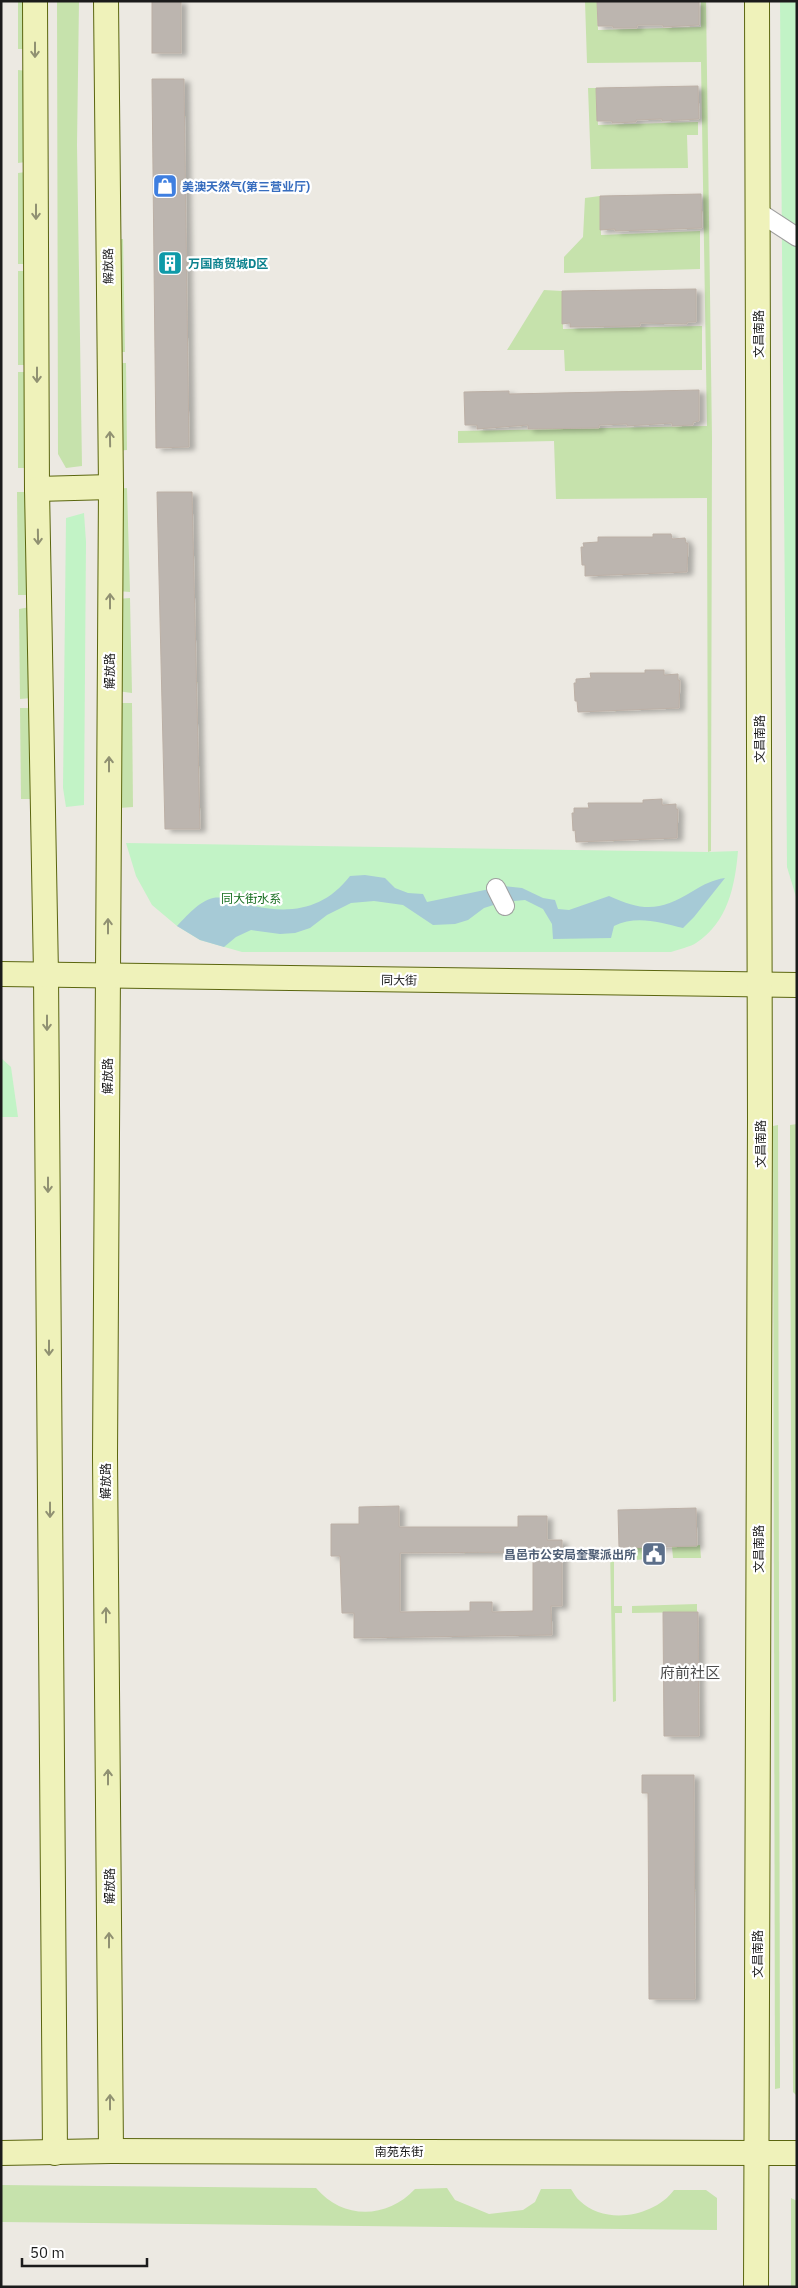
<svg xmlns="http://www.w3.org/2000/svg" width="798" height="2288" viewBox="0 0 798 2288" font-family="'IBM Plex Sans','Noto Sans SC',sans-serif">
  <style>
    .grass { fill: #c6e2ac }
    .park { fill: #c2f3c6 }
    .water { fill: #a6cad6 }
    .building { fill: #bcb5af; stroke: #bcb0a6; fill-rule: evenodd; filter: url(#shadow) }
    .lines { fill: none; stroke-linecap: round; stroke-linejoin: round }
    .street-casing { stroke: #9f9f9f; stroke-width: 20 }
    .secondary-casing { stroke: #5b660f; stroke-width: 26 }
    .street { stroke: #fff; stroke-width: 18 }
    .secondary { stroke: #eff2ba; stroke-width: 24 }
    .oneway { stroke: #909172 }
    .labels { text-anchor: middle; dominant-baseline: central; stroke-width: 4.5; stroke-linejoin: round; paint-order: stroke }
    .shop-label { font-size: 12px; font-weight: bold; fill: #366cbe; stroke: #fff; text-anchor: start }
    .culture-label { font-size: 12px; font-weight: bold; fill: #0d838f; stroke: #fff; text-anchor: start }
    .street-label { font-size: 12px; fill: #1b1b1b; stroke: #fff }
    .park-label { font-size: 12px; fill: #166d1e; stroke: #fff }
    .service-label { font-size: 12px; font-weight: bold; fill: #4e5e75; stroke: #fff; text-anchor: end }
    .quarter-label { font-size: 15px; fill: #4e4e4e; stroke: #fff }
  </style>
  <defs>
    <filter id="shadow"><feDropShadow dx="5.5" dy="3" stdDeviation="2.5" flood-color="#0004"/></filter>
  </defs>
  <rect width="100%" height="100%" fill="#ece9e2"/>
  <g class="grass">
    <rect x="18" y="1" width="9" height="48"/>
    <path d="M57 1H79L77 145 82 466 66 468 58 454Z"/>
    <path d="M585 1H597L598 30 701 27V1H706L712 438 711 851 708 852 707 498 556 499 554 441 458 443V431L707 426 701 62 587 63Z"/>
    <path d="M18 70 27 71 26 162 18 163Z"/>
    <path d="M588 88H596L598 125 698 122V135H687L688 168 591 169Z"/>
    <path d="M26 172V264H18V173Z"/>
    <path d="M600 196 601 235 700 231V269L564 273V257L583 237 585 198Z"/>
    <path d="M112 239H123L125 352H114Z"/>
    <path d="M18 271H27L28 365H18Z"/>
    <path d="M544 290 562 291 563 329 702 326V370L565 371 564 350H507Z"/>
    <path d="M114 363H126L127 450 115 451Z"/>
    <path d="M18 372H28L29 468H18Z"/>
    <path d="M127 488 130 592 117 591 115 489Z"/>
    <path d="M17 492H30L32 595H18Z"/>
    <path d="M130 598 132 693 117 691V599Z"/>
    <path d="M30 607 32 698 20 699 19 609Z"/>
    <path d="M118 703H132L133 807 119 808Z"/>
    <path d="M20 708H33L32 799H21Z"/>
    <path d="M797 1124V2096L793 2092 790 1125Z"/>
    <path d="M778 1125 780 2088 775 2089 773 1126Z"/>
    <path d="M700 1545 701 1558H673L672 1547Z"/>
    <path d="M647 1547 648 1559 622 1561V1548Z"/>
    <path d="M610 1548H614V1606H622V1613H615L616 1701 613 1702Z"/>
    <path d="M697 1604V1612L632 1613V1606Z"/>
    <path d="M1 2185 316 2188C343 2220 387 2219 415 2189L447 2188 455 2200 489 2214 523 2210 535 2202 541 2189H571C574 2193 576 2198 580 2201 606 2226 655 2216 674 2190H706L717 2198V2230L1 2222Z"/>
    <path d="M791 2198 797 2201V2287H791Z"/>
  </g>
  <g class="park">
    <path d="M780 1H797V900L787 867Z"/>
    <path d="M84 513 86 542 84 805 66 807 63 788 66 518Z"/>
    <path d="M126 843 708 852 738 851C735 886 728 922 696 943 690 947 679 949 671 952H242L200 940 177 926 152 905 136 876Z"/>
    <path d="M1 1058 11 1067 18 1117H1Z"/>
  </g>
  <path class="water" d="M365 875 385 878 395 888 408 893 423 894 427 902 504 886 522 888 543 898 555 900 558 909 569 910 609 896C644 912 661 911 693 891 705 884 712 880 725 878L694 917 683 928C659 922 636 915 614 926L611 938 553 939 552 924 543 909 525 900 503 902 484 908 468 920 455 924 433 925 403 905 374 901 351 903 327 915 310 928 295 933 280 934 251 930 236 937 224 947 200 940 177 926C186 917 199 901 213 898 225 896 235 901 246 904 287 915 323 911 350 876Z"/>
  <g class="building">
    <rect x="152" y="1" width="29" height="52"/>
    <path d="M597 1H699V25L663 27V25H637V28H613V26H598Z"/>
    <path d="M152 79H184L189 447 156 448Z"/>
    <path d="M698 86 699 119 662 121V119L636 120V122L612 123V121H597L596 88Z"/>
    <path d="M701 194 702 228 615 231V229L600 230V196Z"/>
    <path d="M696 289V322H687V324L640 323V326L570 327V323L562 324V291Z"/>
    <path d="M699 390V421L693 422V425L672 426V423L627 426V424L599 425V428L528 429V425L477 429V425H465L464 392 509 391V394Z"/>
    <path d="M157 492H192L200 829H165Z"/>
    <path d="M653 534H671L672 539 685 538 686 543H688L687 572 585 576V565H582L581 547H584L583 543 598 542V537H653Z"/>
    <path d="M645 670H664V675L678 674V680H680L679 708 578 712 577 701H575L574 683H576V679L591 678 590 673H645Z"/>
    <path d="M662 799V805L676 804V809H678L677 838 576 842 575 830 573 831 572 813H574V808H589L588 803H643V800Z"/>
    <path d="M399 1506V1527H518V1516H547V1540H562V1606H551L552 1635 354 1638V1613H342L340 1556H331V1524H359V1507ZM533 1552V1611L492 1612V1602H470V1611L400 1612V1553Z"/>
    <path d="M696 1508 697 1546 619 1548 618 1510Z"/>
    <path d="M663 1612H698L699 1736H664Z"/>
    <path d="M642 1775H694L695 1999H649L648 1793H642Z"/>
  </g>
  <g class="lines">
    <defs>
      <g id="street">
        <path d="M757 211 797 237"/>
        <path d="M496 888 505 906"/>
      </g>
      <g id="secondary">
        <path d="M35 1 37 489 46 974 55 2153"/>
        <path d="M106 1 111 487 105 1457 111 2151"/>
        <path d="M37 489 111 487"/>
        <path d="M1 974 797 985"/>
        <path d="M1 2153 111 2151 797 2153"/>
        <path d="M756 2287 760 1118 757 1"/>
      </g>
    </defs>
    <use href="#street" class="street-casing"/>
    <use href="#secondary" class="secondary-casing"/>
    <use href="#street" class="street"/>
    <use href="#secondary" class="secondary"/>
  </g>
  <defs><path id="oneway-shaft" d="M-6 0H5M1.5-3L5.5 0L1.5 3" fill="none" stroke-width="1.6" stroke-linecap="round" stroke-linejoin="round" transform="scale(1.25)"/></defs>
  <g class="oneway">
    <use href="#oneway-shaft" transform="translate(35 50) rotate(90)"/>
    <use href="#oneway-shaft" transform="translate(36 212) rotate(90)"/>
    <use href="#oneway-shaft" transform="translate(37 375) rotate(90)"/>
    <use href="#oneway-shaft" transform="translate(110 439) rotate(-91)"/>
    <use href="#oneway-shaft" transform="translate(38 537) rotate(89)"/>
    <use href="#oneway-shaft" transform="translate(110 601) rotate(-90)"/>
    <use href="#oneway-shaft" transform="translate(109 764) rotate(-90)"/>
    <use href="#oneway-shaft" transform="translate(108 926) rotate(-90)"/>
    <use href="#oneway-shaft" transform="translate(47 1023) rotate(90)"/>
    <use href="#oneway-shaft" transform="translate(48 1185) rotate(90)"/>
    <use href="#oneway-shaft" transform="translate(49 1348) rotate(90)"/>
    <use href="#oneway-shaft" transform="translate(50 1510) rotate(90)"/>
    <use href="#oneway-shaft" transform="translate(106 1615) rotate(-90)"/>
    <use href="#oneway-shaft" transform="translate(108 1777) rotate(-90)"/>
    <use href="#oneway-shaft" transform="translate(109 1940) rotate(-90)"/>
    <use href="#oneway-shaft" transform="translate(110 2102) rotate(-90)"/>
  </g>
  <defs>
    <symbol id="shop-square" viewBox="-11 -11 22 22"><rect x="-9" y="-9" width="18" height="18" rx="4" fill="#3f7fe0" stroke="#fff"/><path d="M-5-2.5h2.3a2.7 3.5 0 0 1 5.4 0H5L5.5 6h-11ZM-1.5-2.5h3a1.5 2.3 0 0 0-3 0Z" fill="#fff"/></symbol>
    <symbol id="building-square" viewBox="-11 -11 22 22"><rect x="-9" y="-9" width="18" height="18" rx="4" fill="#0f9aa8" stroke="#fff"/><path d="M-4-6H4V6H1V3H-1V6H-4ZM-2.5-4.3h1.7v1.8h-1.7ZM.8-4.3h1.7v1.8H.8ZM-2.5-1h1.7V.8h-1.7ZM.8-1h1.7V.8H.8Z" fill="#fff"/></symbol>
    <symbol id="civic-square" viewBox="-11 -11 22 22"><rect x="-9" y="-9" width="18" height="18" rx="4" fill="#5c6f8a" stroke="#fff"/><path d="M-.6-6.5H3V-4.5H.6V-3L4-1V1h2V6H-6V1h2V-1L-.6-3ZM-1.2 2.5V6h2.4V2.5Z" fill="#fff"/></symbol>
  </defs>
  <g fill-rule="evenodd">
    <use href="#shop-square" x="151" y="172" width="28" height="28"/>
    <use href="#building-square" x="156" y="249" width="28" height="28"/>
    <use href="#civic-square" x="640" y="1540" width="28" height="28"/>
  </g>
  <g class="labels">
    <g class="shop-label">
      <text x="182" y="186">美澳天然气(第三营业厅)</text>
    </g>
    <g class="culture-label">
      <text x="188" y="263">万国商贸城D区</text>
    </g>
    <g class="street-label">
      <text transform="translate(108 266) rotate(-91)">解放路</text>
      <text transform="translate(758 334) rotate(-90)">文昌南路</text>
      <text transform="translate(109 671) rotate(-90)">解放路</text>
      <text transform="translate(759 739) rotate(-90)">文昌南路</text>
      <text transform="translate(399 980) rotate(1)">同大街</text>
      <text transform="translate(107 1076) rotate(-90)">解放路</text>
      <text transform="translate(760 1144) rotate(-90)">文昌南路</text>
      <text transform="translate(105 1481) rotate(-90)">解放路</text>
      <text transform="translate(758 1549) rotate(-90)">文昌南路</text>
      <text transform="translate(109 1886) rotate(-90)">解放路</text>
      <text transform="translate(757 1954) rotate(-90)">文昌南路</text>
      <text x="399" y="2151">南苑东街</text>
    </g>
    <g class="park-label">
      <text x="251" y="898">同大街水系</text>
    </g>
    <g class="service-label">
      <text x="636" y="1554">昌邑市公安局奎聚派出所</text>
    </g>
    <g class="quarter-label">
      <text x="690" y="1672">府前社区</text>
    </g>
  </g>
  <rect width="798" height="2288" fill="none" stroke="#1b1b1b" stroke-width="5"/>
  <path d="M22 2258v8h125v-8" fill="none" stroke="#1b1b1b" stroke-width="2.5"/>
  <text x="30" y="2258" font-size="15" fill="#1b1b1b" stroke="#ffffff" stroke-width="4" paint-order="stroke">50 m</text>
</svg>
